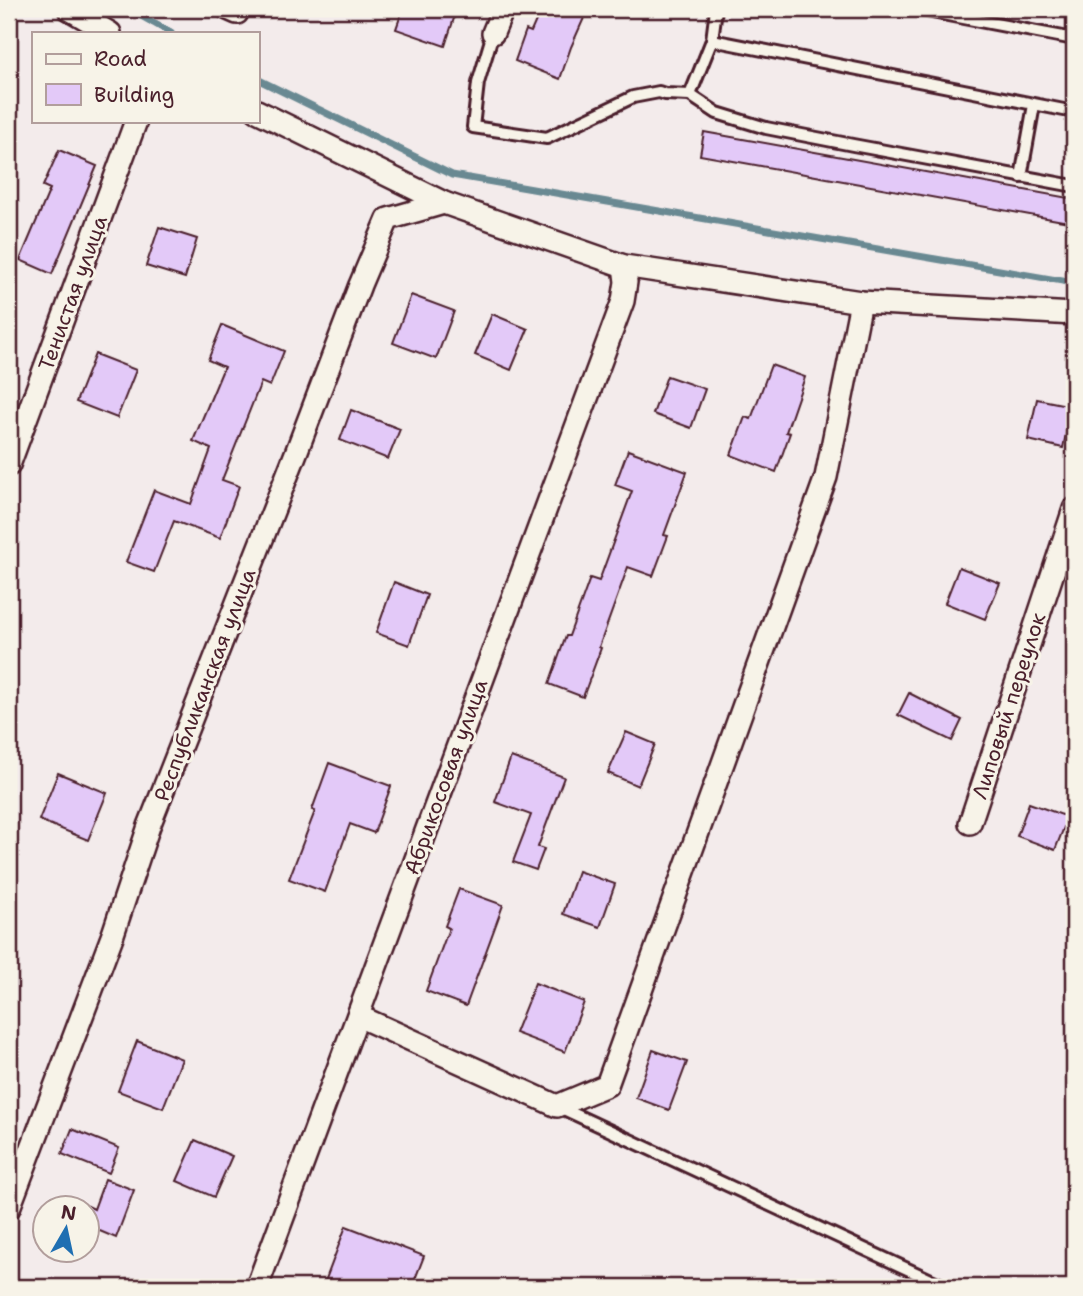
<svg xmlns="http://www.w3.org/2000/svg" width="1083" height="1296" viewBox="0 0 1083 1296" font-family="'Shantell Sans',sans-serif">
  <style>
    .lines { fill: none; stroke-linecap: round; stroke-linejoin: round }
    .stream { stroke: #698992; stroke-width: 7 }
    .building { fill: #e3c9f8; stroke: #4a1f2b; stroke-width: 2 }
    .lane-casing { stroke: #4a1f2b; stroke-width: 16 }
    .street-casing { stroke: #4a1f2b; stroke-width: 26 }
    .lane { stroke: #f7f3e8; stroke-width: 10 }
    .street { stroke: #f7f3e8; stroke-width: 21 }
    .labels { text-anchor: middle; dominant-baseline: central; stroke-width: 6; stroke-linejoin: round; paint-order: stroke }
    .street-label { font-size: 21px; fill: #4a1f2b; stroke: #f7f3e8 }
  </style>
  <rect width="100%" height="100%" fill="#f3ebeb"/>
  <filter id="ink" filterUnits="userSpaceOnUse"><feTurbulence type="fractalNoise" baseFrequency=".0143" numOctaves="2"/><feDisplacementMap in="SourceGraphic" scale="14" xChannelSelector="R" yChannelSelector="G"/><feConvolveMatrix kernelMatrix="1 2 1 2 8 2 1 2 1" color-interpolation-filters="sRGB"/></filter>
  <g filter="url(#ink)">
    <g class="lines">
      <g class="stream">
        <path d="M129 9 171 33"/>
        <path d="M257 79 452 175 1074 283"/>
      </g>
    </g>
    <g class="building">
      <path d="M403 9H457L445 46 396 29Z"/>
      <path d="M541 9H588L571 47 560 79 515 61 526 30 531 32Z"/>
      <path d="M704 132 1074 199V223L700 155Z"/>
      <path d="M59 150 97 166 52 274 20 260 50 189 43 186Z"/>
      <path d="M159 227 197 239 185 278 146 266Z"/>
      <path d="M411 295 454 311 436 359 393 343Z"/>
      <path d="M492 314 528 329 511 370 475 355Z"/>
      <path d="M222 325 284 351 270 386 261 382 222 480 239 486 220 538 174 521 154 572 126 562 154 490 191 504 211 449 193 441 224 367 208 360Z"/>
      <path d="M95 354 136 370 117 418 76 402Z"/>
      <path d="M771 365 805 377 786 432 790 433 776 472 731 455 745 417 751 419Z"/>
      <path d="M667 376 705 389 691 428 653 414Z"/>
      <path d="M1037 399 1072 406 1063 448 1028 440Z"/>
      <path d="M351 410 400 429 388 459 340 440Z"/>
      <path d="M628 450 687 472 664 535 668 536 653 576 628 567 599 647 601 648 583 697 549 684 566 636H569L590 578 599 581 632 491 615 485Z"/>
      <path d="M959 567 1000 583 985 619 945 603Z"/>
      <path d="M394 582 427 595 409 645 376 633Z"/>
      <path d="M909 693 962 720 952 741 898 715Z"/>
      <path d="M626 732 655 744 638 786 608 773Z"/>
      <path d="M511 757 564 777 538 847 544 849 536 870 513 862 531 815 495 802Z"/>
      <path d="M329 763 391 786 374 833 350 824 325 892 289 879 315 811 312 810Z"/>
      <path d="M58 773 107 793 88 840 39 820Z"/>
      <path d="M1029 803 1068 817 1055 850 1017 836Z"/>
      <path d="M578 871 615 884 600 927 563 914Z"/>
      <path d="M459 889 503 905 466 1006 426 991 449 928 445 926Z"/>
      <path d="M535 983 584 1002 565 1052 515 1033Z"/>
      <path d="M137 1041 182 1059 163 1108 118 1091Z"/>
      <path d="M653 1050 687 1062 669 1110 636 1098Z"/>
      <path d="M72 1129 119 1148 109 1173 62 1154Z"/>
      <path d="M195 1140 232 1156 214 1197 177 1181Z"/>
      <path d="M105 1179 134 1190 116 1238 88 1226V1206L94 1209Z"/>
      <path d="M346 1226 424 1256 412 1287H323Z"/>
    </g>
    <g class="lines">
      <defs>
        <g id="lane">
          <path d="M916 9 1074 39"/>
          <path d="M493 33 478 83 473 127 547 138 633 97 659 92 665 94 690 95 717 113 766 128 853 145 1074 186"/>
          <path d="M712 40 716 9"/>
          <path d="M690 95 712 40 1074 112"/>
          <path d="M1021 177 1034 105"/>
          <path d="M557 1106 946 1287"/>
        </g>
        <g id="street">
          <path d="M69 9 110 33"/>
          <path d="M228 9 237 13 238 9"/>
          <path d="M493 33 503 9"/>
          <path d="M257 111 444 203 624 266 861 302 1074 314"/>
          <path d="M9 465 136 121"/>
          <path d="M970 823 1074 509"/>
          <path d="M358 1016 557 1106 607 1085 826 477 861 302"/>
          <path d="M9 1208 113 934 149 826 296 453 360 285 388 219 444 203"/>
          <path d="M257 1287 623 301 626 282 624 266"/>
        </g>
      </defs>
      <use href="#lane" class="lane-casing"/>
      <use href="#street" class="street-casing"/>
      <use href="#lane" class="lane"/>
      <use href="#street" class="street"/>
    </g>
  </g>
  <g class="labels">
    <g class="street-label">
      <text transform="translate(73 293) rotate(-70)">Тенистая улица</text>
      <text transform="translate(205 685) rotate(-69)">Республиканская улица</text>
      <text transform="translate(1009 706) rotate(-72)">Липовый переулок</text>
      <text transform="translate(446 777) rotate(-70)">Абрикосовая улица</text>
    </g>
  </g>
  <rect width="1083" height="1296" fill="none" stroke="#f7f3e8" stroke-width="35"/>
  <rect x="18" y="18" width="1048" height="1261" fill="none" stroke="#4a1f2b" stroke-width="2.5" filter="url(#ink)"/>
  <rect x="32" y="32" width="228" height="91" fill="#f7f3e8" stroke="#b29e9c" stroke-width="2"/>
  <rect x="46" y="54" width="35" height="10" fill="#f7f3e8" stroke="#b29e9c" stroke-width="2"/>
  <text x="94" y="66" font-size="21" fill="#4a1f2b">Road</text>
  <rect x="46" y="84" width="35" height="21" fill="#e3c9f8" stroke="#b29e9c" stroke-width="2"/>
  <text x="94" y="102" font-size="21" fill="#4a1f2b">Building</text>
  <g transform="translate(66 1229) rotate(9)"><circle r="33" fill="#f7f3e8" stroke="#b29e9c" stroke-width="2"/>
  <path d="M0-5L12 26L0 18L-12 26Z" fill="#1f6fb2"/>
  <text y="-10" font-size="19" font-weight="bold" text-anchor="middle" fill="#4a1f2b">N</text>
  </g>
</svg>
